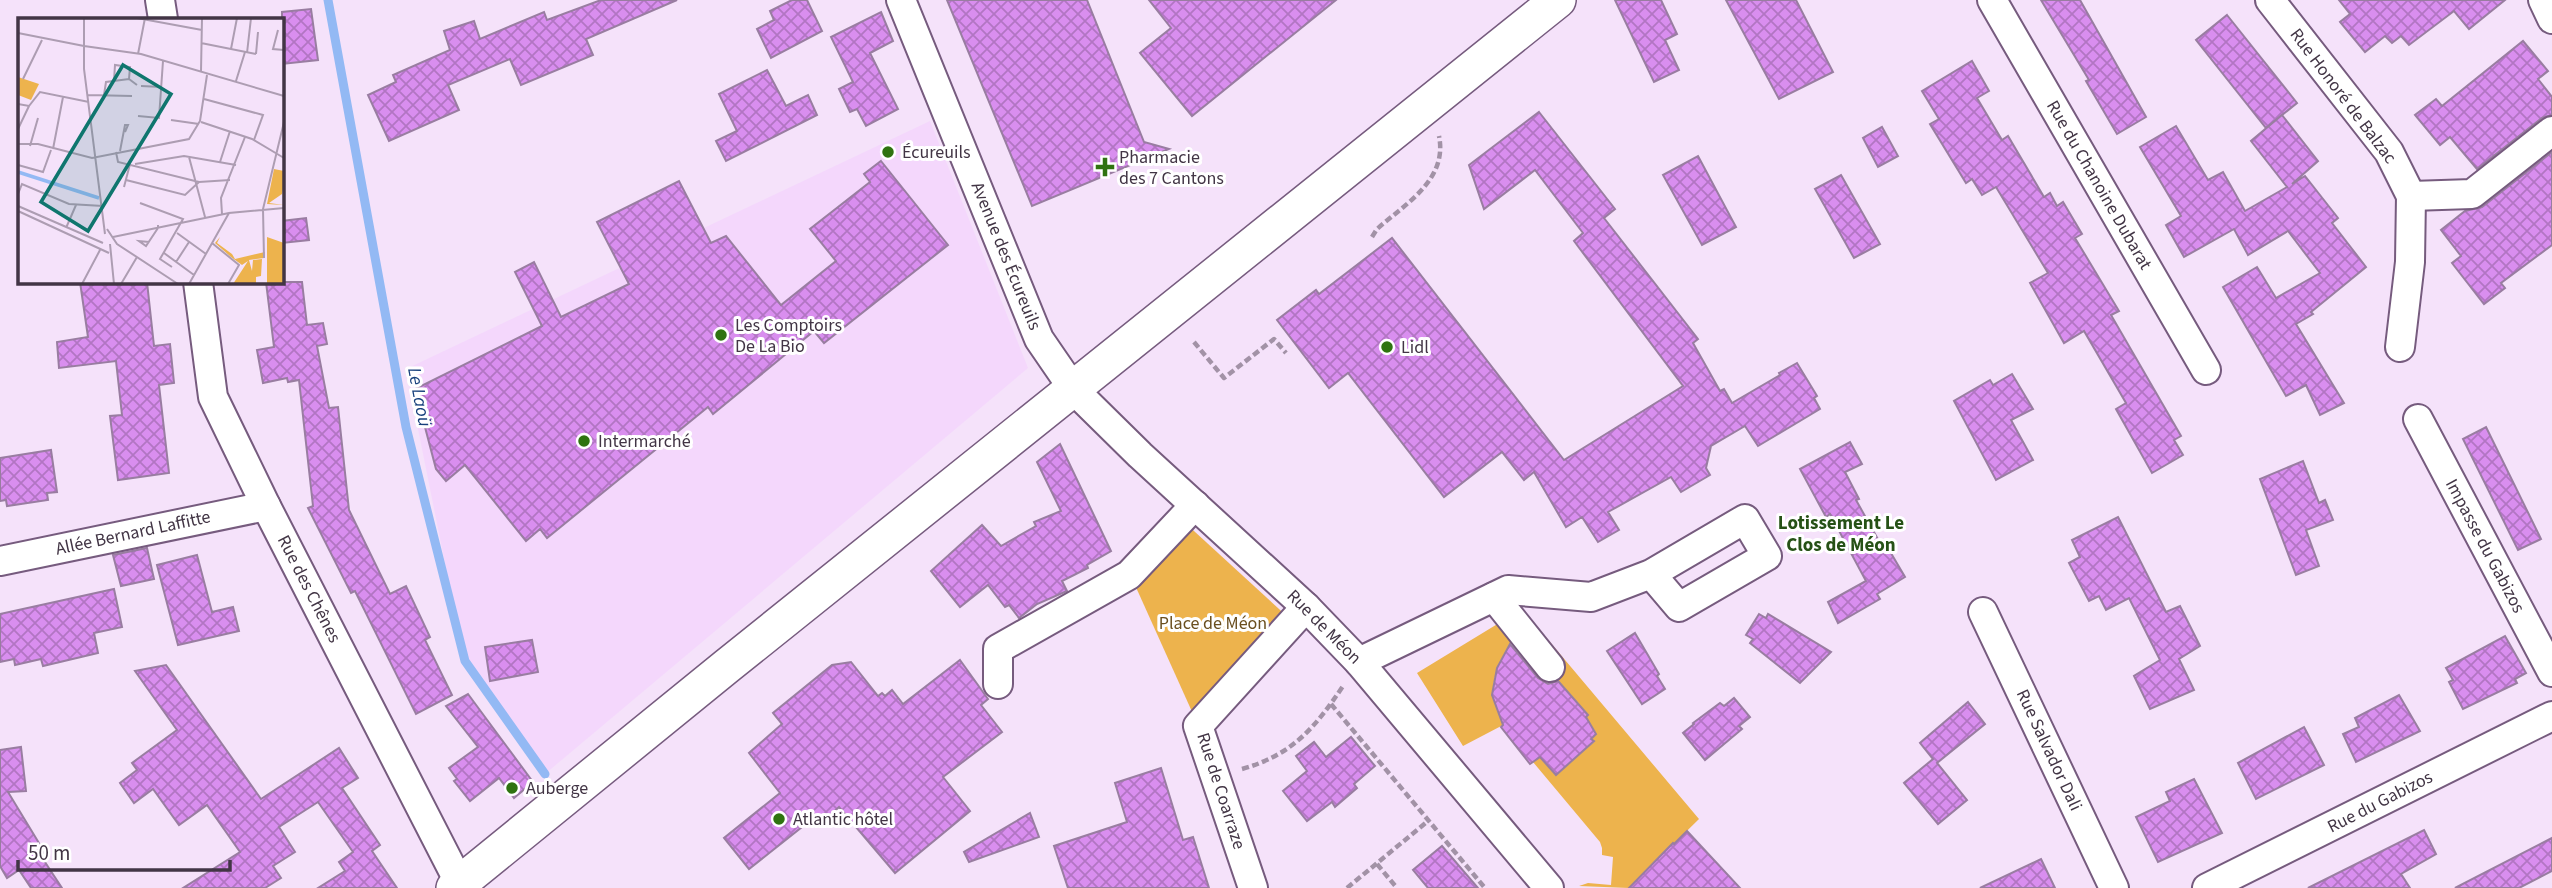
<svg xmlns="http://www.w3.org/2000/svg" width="2552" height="888" viewBox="0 0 2552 888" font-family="'Source Sans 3',sans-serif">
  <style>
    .built { fill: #f4d7fc }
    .green { fill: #edb34d }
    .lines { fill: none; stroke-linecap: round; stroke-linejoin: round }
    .stream { stroke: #93b9f4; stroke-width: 9 }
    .building { fill: url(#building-cross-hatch); stroke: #997da1; stroke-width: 2 }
    .minor-casing { stroke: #765b7e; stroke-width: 32 }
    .major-casing { stroke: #765b7e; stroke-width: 38 }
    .path { stroke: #a292a6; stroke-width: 4.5; stroke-dasharray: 7 3.5; stroke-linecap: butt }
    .minor { stroke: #fff; stroke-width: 28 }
    .major { stroke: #fff; stroke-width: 35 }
    .poi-dot { fill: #2f7310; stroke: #fff; stroke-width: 2.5 }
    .labels { text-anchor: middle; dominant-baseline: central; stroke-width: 6; stroke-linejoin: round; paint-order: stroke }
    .street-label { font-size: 18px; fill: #423545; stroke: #fff }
    .poi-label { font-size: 18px; fill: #423545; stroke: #fff; text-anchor: start }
    .park-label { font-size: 18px; fill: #6b4f1f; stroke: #fff }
    .water-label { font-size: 19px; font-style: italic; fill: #17407c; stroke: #fff }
    .neighbourhood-label { font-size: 19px; font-weight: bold; fill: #265116; stroke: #fff }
    .inset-river { fill: none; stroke: #93b9f4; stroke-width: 3.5 }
    .inset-road { fill: none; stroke: #ad9db2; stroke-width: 2 }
    .view { fill: #0f766e; fill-opacity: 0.15; stroke: #0f766e; stroke-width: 3.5 }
    .inset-edge { fill: none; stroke: #423545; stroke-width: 3.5 }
  </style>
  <defs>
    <pattern id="building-cross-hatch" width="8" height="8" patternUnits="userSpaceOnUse" patternTransform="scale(1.75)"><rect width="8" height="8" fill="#d98eef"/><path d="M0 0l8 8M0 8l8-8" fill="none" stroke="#b275c3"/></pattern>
  </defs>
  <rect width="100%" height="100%" fill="#f5e2fa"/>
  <path class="built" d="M930 121 1028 368 545 774 465 663 406 369Z"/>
  <g class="green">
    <path d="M1182 520 1291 620 1198 725 1130 574Z"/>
    <path d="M1522 609 1699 819 1629 888 1579 886 1588 883 1611 885 1613 857 1602 855V848L1600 842 1533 762 1540 756 1556 774 1594 742 1591 739 1596 734 1586 717 1587 715 1556 678 1514 615Z"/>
    <path d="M1504 620 1515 646 1511 643C1493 671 1485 694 1505 724L1463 746 1417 673Z"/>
  </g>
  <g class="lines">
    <path class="stream" d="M328 0 406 427 465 661 545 774"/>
  </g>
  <g class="building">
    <path d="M601 0H677L586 39 593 55 521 85 510 59 448 85 459 110 389 141 368 95 396 82 393 75 450 50 444 31 474 21 480 39 544 12 547 20Z"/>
    <path d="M792 0H807L822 31 771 58 757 29 774 20 770 11Z"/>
    <path d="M947 0H1087L1144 142 1169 149 1032 206Z"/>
    <path d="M1149 0H1336L1192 116 1140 53 1171 28Z"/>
    <path d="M1615 0H1661L1677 34 1665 40 1679 70 1654 82Z"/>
    <path d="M1726 0H1796L1833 72 1779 99Z"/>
    <path d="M2041 0H2080L2146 117 2117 134 2086 81 2089 80Z"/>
    <path d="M2339 0H2505L2469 29 2454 11 2409 45 2401 36 2392 43 2385 36 2365 52 2340 22 2350 14Z"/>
    <path d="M311 9 318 60 282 64V12Z"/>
    <path d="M881 12 893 41 870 53 898 109 866 126 857 109 850 112 839 89 853 82 831 37Z"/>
    <path d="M2227 15 2297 103 2266 128 2196 40Z"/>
    <path d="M2523 41 2548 71 2538 79 2552 97V115L2542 118 2477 169 2450 137 2440 145 2415 115 2436 99 2442 106Z"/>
    <path d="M1972 61 1989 91 1977 98 2002 140 2008 136 2044 197 2050 193 2057 206 2063 202 2082 234 2075 238 2119 311 2111 315 2181 436 2174 440 2183 455 2152 473 2116 409 2126 403 2084 331 2064 343 2030 283 2048 273 1996 187 1982 195 1972 179 1966 183 1930 124 1939 119 1922 91Z"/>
    <path d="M767 70 786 106 808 95 817 115 726 161 716 141 737 131 719 94Z"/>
    <path d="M1539 112 1615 209 1604 218 1698 339 1693 343 1720 391 1724 389 1732 403 1780 375 1779 373 1797 363 1817 396 1814 398 1820 409 1758 446 1745 426 1711 446 1706 468 1710 475 1681 492 1671 477 1608 512 1619 530 1598 542 1582 517 1566 527 1534 472 1524 480 1502 452 1444 497 1348 373 1329 388 1277 320 1316 290 1319 294 1392 238 1564 460 1683 386 1574 241 1583 233 1535 170 1484 209 1469 165Z"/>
    <path d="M2282 115 2318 161 2292 184 2305 176 2338 218 2332 223 2366 267 2311 312 2313 314 2296 324 2344 403 2320 415 2306 385 2286 396 2223 287 2257 267 2276 298 2320 273 2288 231 2248 255 2234 229 2184 257 2166 225 2181 216 2140 147 2176 126 2208 180 2223 172 2245 211 2287 187 2251 141Z"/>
    <path d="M1882 127 1898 156 1878 167 1863 138Z"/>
    <path d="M2552 152V245L2501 283 2505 288 2484 304 2452 263 2461 256 2441 230 2465 211 2482 207Z"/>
    <path d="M1698 156 1736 227 1702 245 1663 175Z"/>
    <path d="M881 161 948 245 824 343 814 331 713 414 708 407 547 538 540 529 526 541 465 465 446 481 436 469 415 389 542 326 515 272 534 262 561 317 629 284 597 222 679 181 711 243 726 236 781 305 836 261 810 229 870 182 864 174Z"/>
    <path d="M1841 175 1880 244 1854 258 1815 189Z"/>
    <path d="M306 218 309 240 282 243V221Z"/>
    <path d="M80 282H147L154 346 170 344 174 383 159 385 169 473 118 480 110 416 122 415 116 361 59 368 57 342 88 337Z"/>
    <path d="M266 282H302L307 325 323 323 327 344 317 346 329 408 338 407 349 510 390 594 406 586 430 637 425 640 452 695 416 714 355 591 351 593 308 508 313 506 299 380 288 382 287 378 263 383 257 350 274 347Z"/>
    <path d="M2012 374 2033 409 2011 420 2033 460 1996 480 1954 401 1990 380 1993 385Z"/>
    <path d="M2486 427 2541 539 2518 550 2463 439Z"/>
    <path d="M1850 442 1862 464 1845 472 1859 499 1856 500 1884 550 1888 548 1905 577 1877 594 1880 599 1838 623 1828 602 1866 581 1830 514 1826 517 1800 469Z"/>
    <path d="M1060 444 1111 551 1087 565 1088 568 1062 581 1067 591 1037 604 1019 618 1009 605 1005 607 988 585 960 607 931 571 982 525 1001 546 1036 526 1034 522 1061 511 1037 462Z"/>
    <path d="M51 450 57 492 47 493 48 500 7 506 6 500 0 501V458Z"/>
    <path d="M2303 461 2319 503 2325 500 2333 520 2306 530 2319 566 2296 575 2260 479Z"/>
    <path d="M2118 517 2166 612 2180 606 2200 646 2179 659 2194 690 2150 709 2134 676 2160 660 2129 598 2106 610 2099 596 2089 601 2069 563 2080 557 2072 540Z"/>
    <path d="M147 548 154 579 121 586 113 555Z"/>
    <path d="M197 555 212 612 233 607 239 631 178 645 157 565Z"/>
    <path d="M114 589 122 627 94 633 98 653 43 666 41 659 15 665 14 659 0 662V614Z"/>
    <path d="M1759 614 1766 618 1768 614 1831 652 1800 683 1750 643 1753 639 1746 635Z"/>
    <path d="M1635 633 1659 674 1657 676 1665 689 1642 704 1607 651Z"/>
    <path d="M2505 636 2526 673 2515 679 2517 683 2463 709 2449 682 2453 680 2446 668Z"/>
    <path d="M532 640 538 672 490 681 485 647Z"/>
    <path d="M1510 644 1538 678 1548 684 1558 681 1588 715 1586 717 1596 734 1591 739 1594 741 1556 775 1540 757 1530 764 1501 727 1503 725 1492 695 1497 668Z"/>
    <path d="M960 660 988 699 981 705 1002 732 943 777 970 811 895 873 839 807 822 823 816 816 749 869 724 838 780 793 749 753 782 724 773 713 832 665 851 662 878 696 882 693 885 696 892 690 903 704Z"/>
    <path d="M166 665 261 799 339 748 358 778 342 788 380 845 372 851 397 888H318L345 871 339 862 353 852 318 802 279 827 295 852 273 866 281 878 265 888H183L240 852 207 805 179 825 153 789 134 803 120 783 137 770 132 763 177 730 135 671Z"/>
    <path d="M468 694 533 782 514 798 499 778 470 801 454 781 457 779 449 768 478 747 446 706Z"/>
    <path d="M2399 695 2420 731 2356 762 2343 734 2359 727 2355 718Z"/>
    <path d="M1734 698 1750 717 1739 726 1742 729 1705 760 1683 733 1694 724 1693 723 1720 703 1724 706Z"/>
    <path d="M1968 702 1985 724 1937 763 1967 800 1938 824 1904 783 1933 759 1920 743Z"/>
    <path d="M2304 727 2324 765 2256 799 2238 763Z"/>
    <path d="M1351 737 1375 766 1354 784 1357 788 1335 807 1332 802 1307 821 1283 791 1307 771 1296 756 1314 742 1326 757Z"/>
    <path d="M21 747 26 791 8 792 45 853 41 856 62 888H31L19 870 7 878 0 866V750Z"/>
    <path d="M1161 768 1183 840 1193 837 1209 888H1068L1054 846 1127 822 1115 783Z"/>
    <path d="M2194 779 2222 833 2158 862 2136 817 2170 801 2166 792Z"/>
    <path d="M1030 813 1039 837 969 862 964 852Z"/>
    <path d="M2424 830 2436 854 2401 874 2410 888H2308Z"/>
    <path d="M1687 831 1740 888H1629L1673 843 1674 844Z"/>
    <path d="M2552 838V871L2519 888H2455Z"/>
    <path d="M1442 846 1478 888H1428L1413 870Z"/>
    <path d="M2041 859 2055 888H1980Z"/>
  </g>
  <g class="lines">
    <defs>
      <g id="minor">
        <path d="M160 0 163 19"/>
        <path d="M901 0 1039 339 1074 390 1140 455 1306 607 1359 662 1549 888"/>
        <path d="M1992 0 2206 370"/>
        <path d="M2270 0 2389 152 2411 196 2410 262 2400 347"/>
        <path d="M2543 0 2552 19"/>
        <path d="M2411 196 2472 194 2552 131"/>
        <path d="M198 282 213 397 266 506 460 884"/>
        <path d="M2418 419 2552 672"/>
        <path d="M0 561 266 506"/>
        <path d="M1494 597 1550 667"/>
        <path d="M1983 612 2114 888"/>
        <path d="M1359 662 1508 590 1591 597 1651 574 1745 519 1767 556 1679 607 1651 574"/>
        <path d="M998 684V649L1129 575 1195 505"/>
        <path d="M1253 888 1198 726 1306 607"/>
        <path d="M2207 888 2552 716"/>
      </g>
      <path id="major" d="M454 888 727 666 1558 0"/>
    </defs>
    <use href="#minor" class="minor-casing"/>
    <use href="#major" class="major-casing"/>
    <g class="path">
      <path d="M1372 237 1377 229C1405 204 1448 180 1439 136"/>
      <path d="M1194 342 1224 378 1274 339 1286 353"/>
      <path d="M1331 704 1485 888"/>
      <path d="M1242 769C1292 755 1315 728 1343 686"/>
      <path d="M1377 864 1397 888"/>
      <path d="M1347 888 1428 821"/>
    </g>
    <use href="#minor" class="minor"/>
    <use href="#major" class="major"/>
  </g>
  <g class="poi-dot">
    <circle cx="888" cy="152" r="7"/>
    <path d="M1101.5 156.5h7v7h7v7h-7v7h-7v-7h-7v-7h7z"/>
    <circle cx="721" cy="335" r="7"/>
    <circle cx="1387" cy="347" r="7"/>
    <circle cx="584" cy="441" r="7"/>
    <circle cx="512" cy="788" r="7"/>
    <circle cx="779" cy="819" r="7"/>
  </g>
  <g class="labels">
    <g class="street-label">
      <text transform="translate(2343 96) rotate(53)">Rue Honoré de Balzac</text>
      <text transform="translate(2099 185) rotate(60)">Rue du Chanoine Dubarat</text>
      <text transform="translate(1006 256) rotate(68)">Avenue des Écureuils</text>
      <text transform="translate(133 533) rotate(-12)">Allée Bernard Laffitte</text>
      <text transform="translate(2485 546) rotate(62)">Impasse du Gabizos</text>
      <text transform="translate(309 589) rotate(63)">Rue des Chênes</text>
      <text transform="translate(1324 627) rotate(45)">Rue de Méon</text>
      <text transform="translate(2049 750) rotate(65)">Rue Salvador Dali</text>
      <text transform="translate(1221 791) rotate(72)">Rue de Coarraze</text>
      <text transform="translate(2380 802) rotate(-27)">Rue du Gabizos</text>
    </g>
    <g class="poi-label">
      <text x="902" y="152">Écureuils</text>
      <text x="1119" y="157">Pharmacie<tspan x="1119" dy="21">des 7 Cantons</tspan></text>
      <text x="735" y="325">Les Comptoirs<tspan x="735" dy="21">De La Bio</tspan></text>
      <text x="1401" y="347">Lidl</text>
      <text x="598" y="441">Intermarché</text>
      <text x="526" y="788">Auberge</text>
      <text x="793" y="819">Atlantic hôtel</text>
    </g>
    <g class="park-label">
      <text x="1213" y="623">Place de Méon</text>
    </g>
    <g class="water-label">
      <text transform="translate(419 397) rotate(79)">Le Laoü</text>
    </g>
    <g class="neighbourhood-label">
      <text x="1841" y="523">Lotissement Le<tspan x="1841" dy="22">Clos de Méon</tspan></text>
    </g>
  </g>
  <g transform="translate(18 18)">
    <rect width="266" height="266" fill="#f5e2fa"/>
    <path d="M256 151 266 153V166L264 176 251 185 266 187 249 186ZM202 219 199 225 214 236 217 241 247 234 246 240 231 242 234 253 235 242 244 241 243 258 238 259V265L215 266 230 243 224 247 213 239 197 225ZM249 219 266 225V266H249Z" fill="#edb34d"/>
    <path d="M0 59 21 66 13 82 0 77Z" fill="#edb34d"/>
    <path class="inset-river" d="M0 154 81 180"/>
    <path class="inset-road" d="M66 0V51L87 216M119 0 184 12M260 12 255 31 266 32M0 15 66 28M183 25 238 36M66 28 123 36 266 78M213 31 219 0M229 35 233 0M120 36 127 0M238 36 240 14M183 53 184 0M5 61 24 22M96 63 97 47 112 49 111 61M218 63 227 34M123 68 144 69M70 77 114 78M86 77 88 64 111 61 119 67M186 81 245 97 236 122M0 86 11 88 22 74 71 84M120 98 141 100 145 43M153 102 181 106M183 104 234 121 266 140M0 111 11 88M0 126H20L74 140 171 121 182 103 189 57M12 128 20 100M35 131 45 79M102 133 107 107H110L107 114M98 134 100 144 181 164 212 162M171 139 187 199M202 144 212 113M117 146 166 138 218 147M0 147 25 154 33 132M108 162 167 177 181 164M106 169 112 146M0 176 4 166 51 186 85 188M122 185 165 201 142 241 154 249M0 188 85 225M0 193 91 235M204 196 203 180 227 119M48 210 58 187M89 211 99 226 160 266M159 215 188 236M95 219 211 195M131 224 121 223 128 228 140 210V207M194 225 221 247 210 266M92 226 96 266M146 235 176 257M246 240 245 191 266 104M158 244 171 224M64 266 82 232M103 266 119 239M171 266 211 195 266 190"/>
    <path class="view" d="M105 47 153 76 70 213 23 184Z"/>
    <rect width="266" height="266" class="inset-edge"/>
  </g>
  <path d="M18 860v10h212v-10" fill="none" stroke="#423545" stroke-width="3.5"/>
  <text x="28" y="860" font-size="21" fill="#423545" stroke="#ffffff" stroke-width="5" paint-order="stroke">50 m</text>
</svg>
